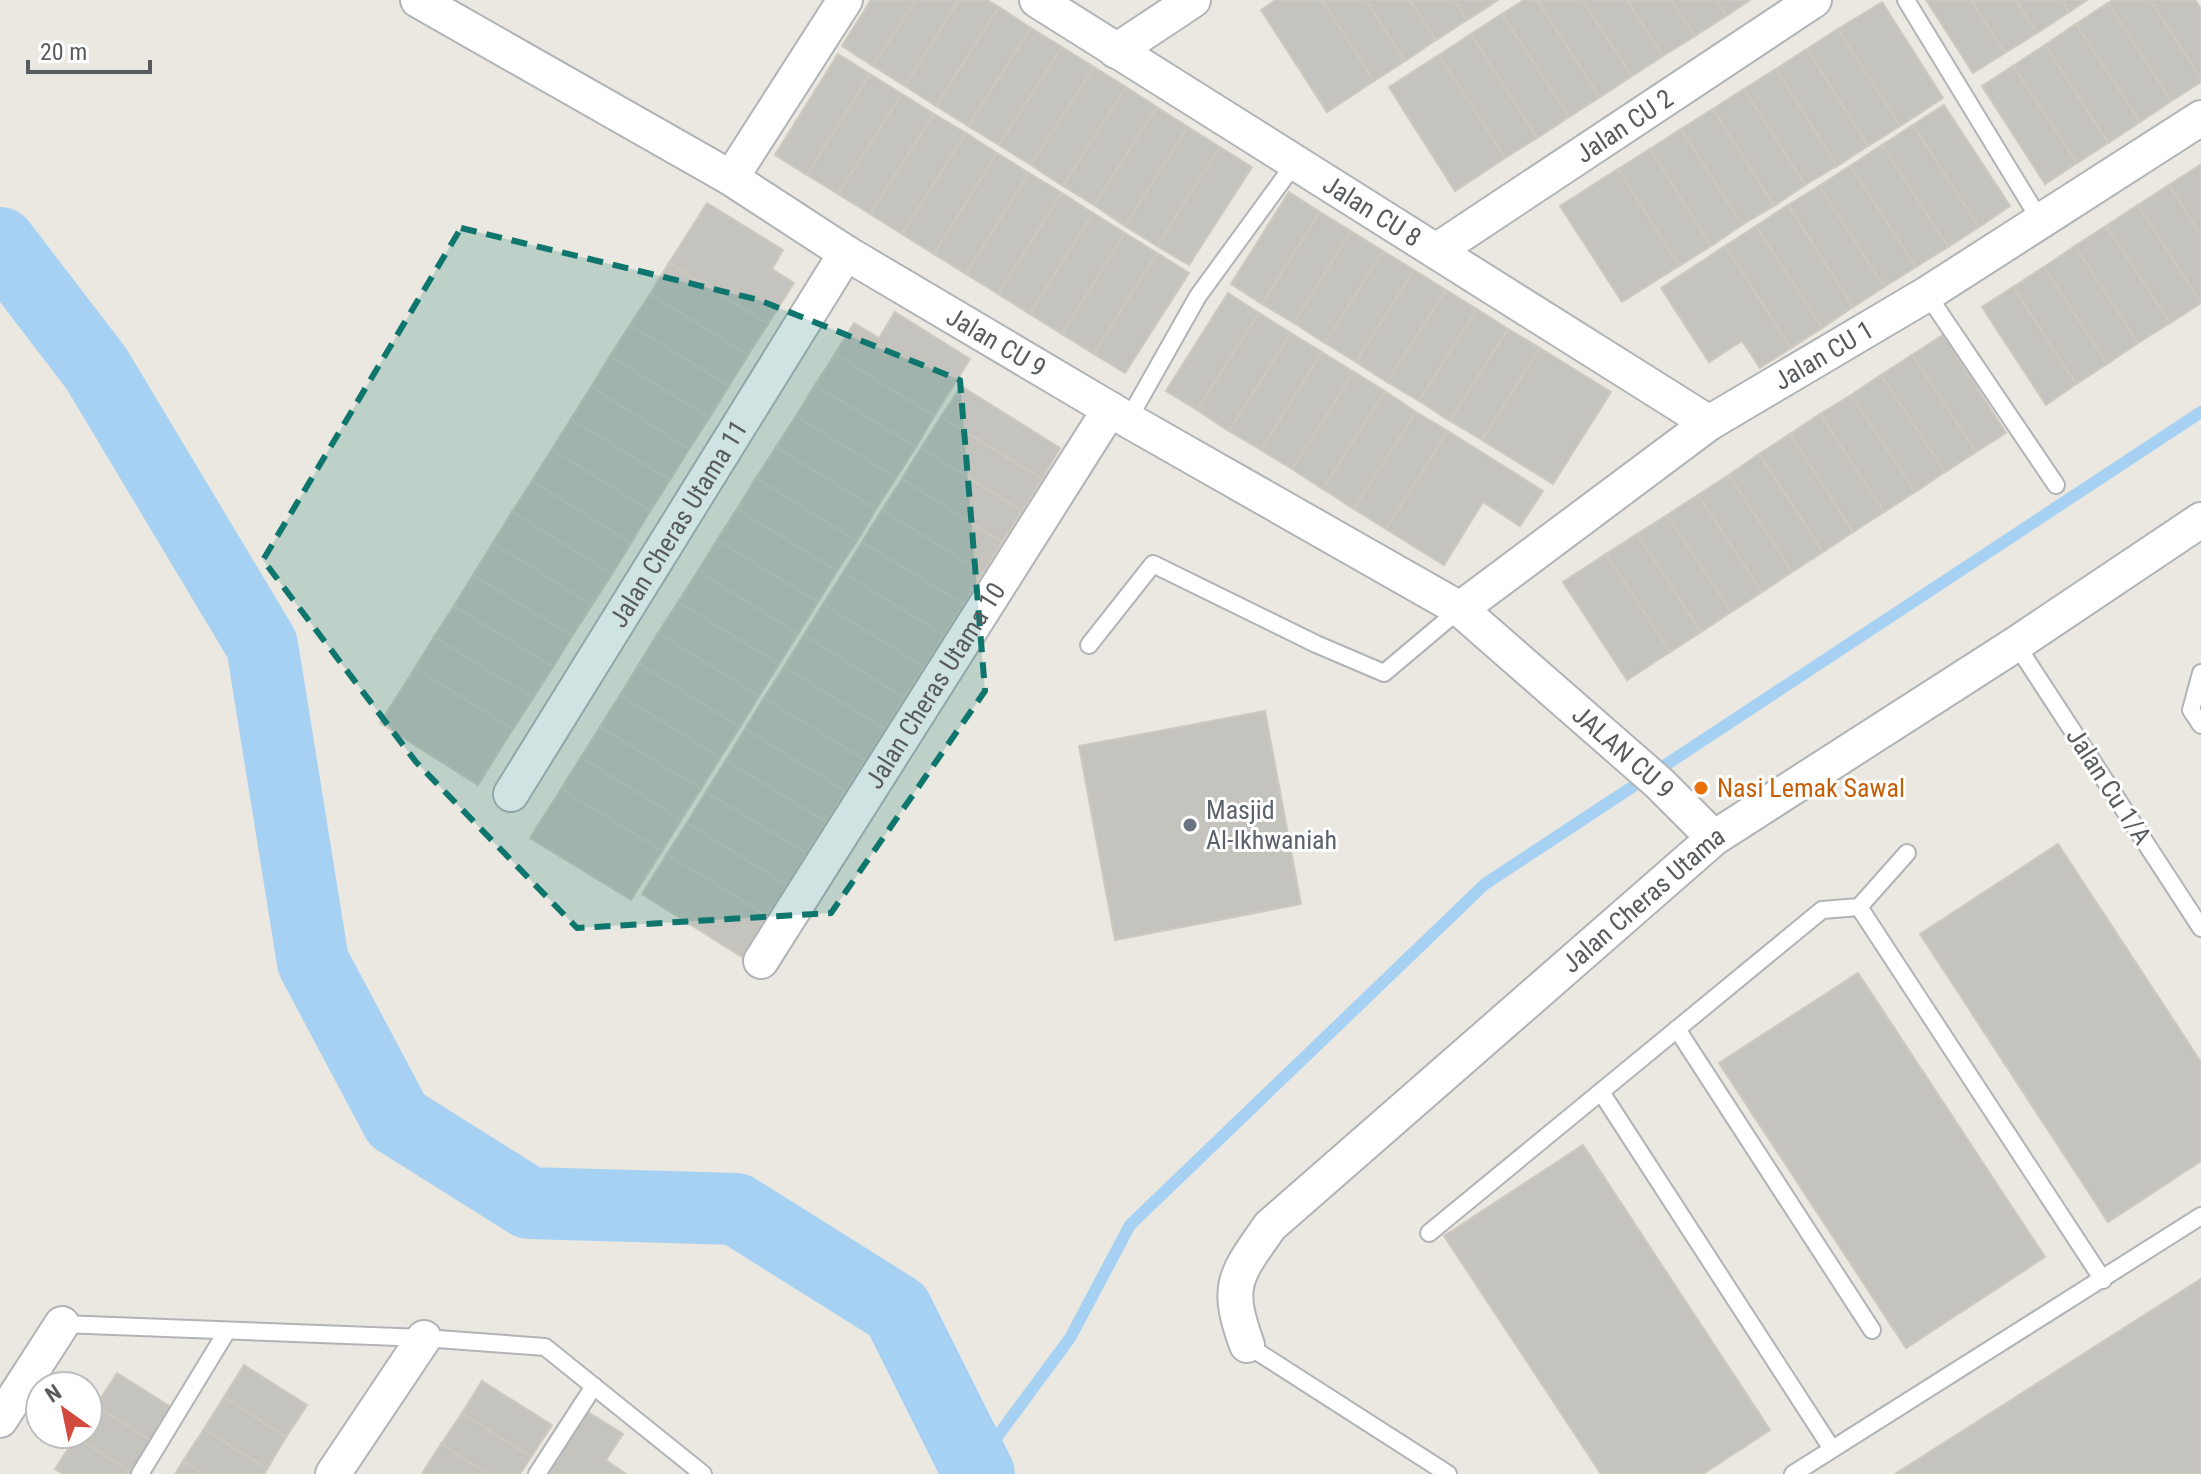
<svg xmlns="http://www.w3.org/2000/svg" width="2201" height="1474" viewBox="0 0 2201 1474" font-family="'Roboto Condensed',sans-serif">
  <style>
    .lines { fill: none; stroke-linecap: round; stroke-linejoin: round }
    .stream { stroke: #a7d1f3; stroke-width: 12 }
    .river { stroke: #a7d1f3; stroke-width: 72 }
    .building { fill: #c5c3bd; stroke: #cec9bf; stroke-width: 2 }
    .lane-casing { stroke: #b1b3b6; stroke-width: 20 }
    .street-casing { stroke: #b1b3b6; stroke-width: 38 }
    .lane { stroke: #fff; stroke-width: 16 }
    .street { stroke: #fff; stroke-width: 34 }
    .marked { fill: #0f766e; fill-opacity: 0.2; stroke: #0f766e; stroke-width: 6; stroke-dasharray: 16 10; stroke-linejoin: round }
    .food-dot { fill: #e8710a; stroke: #fff; stroke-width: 3 }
    .worship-dot { fill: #6b7280; stroke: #fff; stroke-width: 3 }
    .labels { text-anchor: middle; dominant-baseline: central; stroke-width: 6; stroke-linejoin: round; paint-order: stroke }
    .street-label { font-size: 26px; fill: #595c5f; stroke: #fff }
    .food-label { font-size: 26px; fill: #c56008; stroke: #fff; text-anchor: start }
    .worship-label { font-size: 26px; fill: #5b616d; stroke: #fff; text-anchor: start }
  </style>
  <rect width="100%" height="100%" fill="#eae8e0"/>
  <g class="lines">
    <path class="stream" d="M974 1468 1070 1338 1130 1225 1485 884 2201 412"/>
    <path class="river" d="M0 243 96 368 262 645 313 962 397 1120 529 1203 736 1209 897 1310 979 1474"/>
  </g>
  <g class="building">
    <path d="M871 0H916L873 66 842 46Z"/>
    <path d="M916 0H959L905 86 873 66Z"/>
    <path d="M959 0H987L999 7 936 106 905 86Z"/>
    <path d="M1276 0H1322L1374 81 1327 112 1261 10Z"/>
    <path d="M1322 0H1366L1405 61 1374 81Z"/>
    <path d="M1366 0H1410L1436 40 1405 61Z"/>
    <path d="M1410 0H1454L1467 20 1436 40Z"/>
    <path d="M1454 0H1498L1467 20Z"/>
    <path d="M1524 0H1537L1600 97 1569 117 1502 14Z"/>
    <path d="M1537 0H1582L1632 76 1600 97Z"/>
    <path d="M1582 0H1627L1663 56 1632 76Z"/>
    <path d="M1627 0H1671L1695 36 1663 56Z"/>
    <path d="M1671 0H1716L1726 16 1695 36Z"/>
    <path d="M1716 0H1750L1726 16Z"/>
    <path d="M1926 0H1971L2005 53 1973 73Z"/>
    <path d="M1971 0H2016L2037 33 2005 53Z"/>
    <path d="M2016 0H2062L2069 12 2037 33Z"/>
    <path d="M2062 0H2087L2069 12Z"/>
    <path d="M2113 0H2150L2201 78V82L2171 101 2108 3Z"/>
    <path d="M2150 0H2195L2201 9V78Z"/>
    <path d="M1882 2 1943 98 1900 126 1838 29Z"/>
    <path d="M2108 3 2171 101 2140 122 2076 24Z"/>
    <path d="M999 7 1031 28 968 126 936 106Z"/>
    <path d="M1502 14 1569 117 1537 138 1471 34Z"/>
    <path d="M2076 24 2140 122 2108 143 2045 45Z"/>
    <path d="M1031 28 1062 47 999 145 968 126Z"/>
    <path d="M1838 29 1900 126 1868 146 1807 49Z"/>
    <path d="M1471 34 1537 138 1505 158 1439 55Z"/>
    <path d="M2045 45 2108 143 2077 163 2013 66Z"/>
    <path d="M1062 47 1094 67 1031 165 999 145Z"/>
    <path d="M1807 49 1868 146 1837 166 1776 69Z"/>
    <path d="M838 54 870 74 807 175 775 155Z"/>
    <path d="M1439 55 1505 158 1455 191 1389 87Z"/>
    <path d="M2013 66 2077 163 2045 184 1982 86Z"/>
    <path d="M1094 67 1126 87 1063 186 1031 165Z"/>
    <path d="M1776 69 1837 166 1805 185 1744 89Z"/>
    <path d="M870 74 902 94 838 194 807 175Z"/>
    <path d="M1126 87 1157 107 1094 205 1063 186Z"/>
    <path d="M1744 89 1805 185 1774 206 1713 109Z"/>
    <path d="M902 94 934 114 870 214 838 194Z"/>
    <path d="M1944 105 2010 206 1979 227 1913 125Z"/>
    <path d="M1157 107 1188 127 1125 226 1094 205Z"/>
    <path d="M1713 109 1774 206 1742 225 1681 129Z"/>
    <path d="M934 114 966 133 902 234 870 214Z"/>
    <path d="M1913 125 1979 227 1948 247 1882 145Z"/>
    <path d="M1188 127 1220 147 1157 246 1125 226Z"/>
    <path d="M1681 129 1742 225 1711 246 1650 149Z"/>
    <path d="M966 133 997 153 934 254 902 234Z"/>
    <path d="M1882 145 1948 247 1916 267 1850 166Z"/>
    <path d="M1220 147 1252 167 1189 265 1157 246Z"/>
    <path d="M1650 149 1711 246 1679 266 1618 169Z"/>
    <path d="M997 153 1029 173 966 274 934 254Z"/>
    <path d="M2200 165 2201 167V235L2169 185Z"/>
    <path d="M1850 166 1916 267 1884 287 1819 186Z"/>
    <path d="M1618 169 1679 266 1622 302 1560 206Z"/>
    <path d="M1029 173 1062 193 998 294 966 274Z"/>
    <path d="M2169 185 2201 235V303L2138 205Z"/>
    <path d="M1819 186 1884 287 1853 307 1788 205Z"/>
    <path d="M1289 192 1320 212 1262 304 1231 284Z"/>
    <path d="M1062 193 1093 213 1030 314 998 294Z"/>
    <path d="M707 203 783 250 772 269 794 283 768 324 669 263Z"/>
    <path d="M1788 205 1853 307 1822 328 1756 226Z"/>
    <path d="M2138 205 2201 303 2170 323 2106 226Z"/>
    <path d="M1320 212 1351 231 1294 323 1262 304Z"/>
    <path d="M1093 213 1125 233 1062 334 1030 314Z"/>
    <path d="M1756 226 1822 328 1791 348 1725 246Z"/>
    <path d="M2106 226 2170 323 2138 343 2075 246Z"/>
    <path d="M1351 231 1383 251 1325 343 1294 323Z"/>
    <path d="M1125 233 1157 253 1094 354 1062 334Z"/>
    <path d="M1725 246 1791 348 1760 368 1742 341 1709 362 1661 288Z"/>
    <path d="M2075 246 2138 343 2107 364 2044 267Z"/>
    <path d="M1383 251 1414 270 1356 362 1325 343Z"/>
    <path d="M1157 253 1189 273 1125 373 1094 354Z"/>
    <path d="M669 263 768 324 748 355 650 294Z"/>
    <path d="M2044 267 2107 364 2076 384 2013 287Z"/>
    <path d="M1414 270 1446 290 1387 382 1356 362Z"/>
    <path d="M2013 287 2076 384 2046 405 1982 307Z"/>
    <path d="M1446 290 1477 309 1419 401 1387 382Z"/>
    <path d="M1228 293 1259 313 1197 410 1166 391Z"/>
    <path d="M650 294 748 355 729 386 630 325Z"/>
    <path d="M1477 309 1508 329 1450 421 1419 401Z"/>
    <path d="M895 312 970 359 934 416 835 354 854 323 879 338Z"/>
    <path d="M1259 313 1291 333 1229 431 1197 410Z"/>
    <path d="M630 325 729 386 709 418 610 356Z"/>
    <path d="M1508 329 1540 348 1482 440 1450 421Z"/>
    <path d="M1291 333 1322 352 1261 450 1229 431Z"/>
    <path d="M1943 335 2006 433 1976 452 1912 355Z"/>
    <path d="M1540 348 1611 392 1553 484 1482 440Z"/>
    <path d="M1322 352 1354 372 1292 469 1261 450Z"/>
    <path d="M835 354 934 416 916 447 815 385Z"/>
    <path d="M1912 355 1976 452 1945 472 1881 375Z"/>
    <path d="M610 356 709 418 689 449 591 387Z"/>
    <path d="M1354 372 1385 391 1323 489 1292 469Z"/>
    <path d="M1881 375 1945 472 1915 492 1851 395Z"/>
    <path d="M815 385 916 447 896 478 796 416Z"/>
    <path d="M961 386 1060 448 1042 479 941 417Z"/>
    <path d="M591 387 689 449 670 480 571 419Z"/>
    <path d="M1385 391 1416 412 1354 509 1323 489Z"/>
    <path d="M1851 395 1915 492 1884 512 1820 414Z"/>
    <path d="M1416 412 1448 431 1386 529 1354 509Z"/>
    <path d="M1820 414 1884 512 1853 532 1790 434Z"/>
    <path d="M796 416 896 478 876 509 776 447Z"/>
    <path d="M941 417 1042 479 1022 511 921 448Z"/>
    <path d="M571 419 670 480 650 511 552 449Z"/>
    <path d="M1448 431 1543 491 1520 526 1483 502 1444 565 1386 529Z"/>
    <path d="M1790 434 1853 532 1823 552 1759 454Z"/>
    <path d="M776 447 876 509 857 541 756 478Z"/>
    <path d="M921 448 1022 511 1002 542 902 479Z"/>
    <path d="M552 449 650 511 631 543 532 481Z"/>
    <path d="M1759 454 1823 552 1792 572 1729 475Z"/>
    <path d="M1729 475 1792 572 1762 592 1698 495Z"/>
    <path d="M756 478 857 541 837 571 737 509Z"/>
    <path d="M902 479 1002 542 983 573 882 510Z"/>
    <path d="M532 481 631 543 612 574 512 512Z"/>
    <path d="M1698 495 1762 592 1731 612 1667 515Z"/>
    <path d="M737 509 837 571 818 602 717 540Z"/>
    <path d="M882 510 983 573 963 604 862 542Z"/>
    <path d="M512 512 612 574 592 605 493 543Z"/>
    <path d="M1667 515 1731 612 1701 632 1637 534Z"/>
    <path d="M1637 534 1701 632 1670 652 1606 554Z"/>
    <path d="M717 540 818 602 798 634 698 571Z"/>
    <path d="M862 542 963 604 944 635 843 573Z"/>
    <path d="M493 543 592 605 572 636 473 575Z"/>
    <path d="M1606 554 1670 652 1627 680 1563 582Z"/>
    <path d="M698 571 798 634 779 664 678 602Z"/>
    <path d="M843 573 944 635 924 667 823 604Z"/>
    <path d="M473 575 572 636 553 667 454 606Z"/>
    <path d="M678 602 779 664 759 696 658 633Z"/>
    <path d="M823 604 924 667 904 698 804 635Z"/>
    <path d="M454 606 553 667 533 698 434 637Z"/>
    <path d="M658 633 759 696 740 727 639 664Z"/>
    <path d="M804 635 904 698 885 729 784 667Z"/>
    <path d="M434 637 533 698 513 729 415 668Z"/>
    <path d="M639 664 740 727 720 758 620 695Z"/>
    <path d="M784 667 885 729 865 760 764 698Z"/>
    <path d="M415 668 513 729 478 785 380 723Z"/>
    <path d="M620 695 720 758 701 789 600 727Z"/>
    <path d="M764 698 865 760 845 791 745 729Z"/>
    <path d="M1265 711 1301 904 1115 940 1079 746Z"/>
    <path d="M600 727 701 789 681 820 581 757Z"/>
    <path d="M745 729 845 791 826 822 726 760Z"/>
    <path d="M581 757 681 820 662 851 561 789Z"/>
    <path d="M726 760 826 822 806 853 706 792Z"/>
    <path d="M561 789 662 851 631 900 530 838Z"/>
    <path d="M706 792 806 853 787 885 687 823Z"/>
    <path d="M687 823 787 885 767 916 667 854Z"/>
    <path d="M2058 844 2201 1062V1161L2108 1222 1920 934Z"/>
    <path d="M667 854 767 916 742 957 642 894Z"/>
    <path d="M1858 973 2045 1257 1906 1348 1719 1063Z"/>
    <path d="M1583 1145 1770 1430 1703 1474H1601L1444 1236Z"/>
    <path d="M2201 1279V1474H1895Z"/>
    <path d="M244 1365 307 1405 286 1437 224 1397Z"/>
    <path d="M117 1373 179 1412 158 1445 96 1406Z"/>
    <path d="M482 1381 552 1425 531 1457 462 1413Z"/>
    <path d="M224 1397 286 1437 267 1469 204 1429Z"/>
    <path d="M96 1406 158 1445 134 1474 76 1437 78 1434H88V1418Z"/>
    <path d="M585 1410 623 1434 606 1460 626 1474H545Z"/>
    <path d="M462 1413 531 1457 520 1474H488L441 1444Z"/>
    <path d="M204 1429 267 1469 264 1474H204L183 1461Z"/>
    <path d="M76 1437 134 1474H63L55 1469Z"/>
    <path d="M441 1444 488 1474H422Z"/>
    <path d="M183 1461 204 1474H175Z"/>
  </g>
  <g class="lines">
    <defs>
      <g id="lane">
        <path d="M1906 0 2040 220"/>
        <path d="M1927 294 2056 485"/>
        <path d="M1128 420 1198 296 1295 163"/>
        <path d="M2016 644 2201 928"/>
        <path d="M1089 645 1153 564 1316 644 1384 673 1460 609"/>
        <path d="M2201 673 2191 710 2201 725"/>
        <path d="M1859 907 2103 1280"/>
        <path d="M1677 1029 1872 1330"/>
        <path d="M1601 1092 1832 1449"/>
        <path d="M1429 1233 1822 910 1859 907 1907 853"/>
        <path d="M62 1324 424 1338 545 1347 703 1474"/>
        <path d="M1247 1345 1448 1474"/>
        <path d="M140 1474 227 1331"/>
        <path d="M537 1474 594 1386"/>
        <path d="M1793 1474 2201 1216"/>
      </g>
      <g id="street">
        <path id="s1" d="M418 0 731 178 846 253 1128 420 1460 609 1659 783 1714 838"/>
        <path id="s2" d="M1037 0 1709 423"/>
        <path d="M1116 51 1193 0"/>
        <path d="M731 178 845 0"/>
        <path id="s3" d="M1436 251 1814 0"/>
        <path id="s4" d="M1460 609 1709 423 1927 294 2201 118"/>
        <path id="s5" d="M511 794 846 253"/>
        <path id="s6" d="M761 961 1110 409"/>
        <path id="s7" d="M1247 1345C1225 1285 1235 1276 1270 1226L1714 838 2016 644 2201 520"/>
        <path d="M0 1420 62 1324"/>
        <path d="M333 1474 424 1338"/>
      </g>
    </defs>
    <use href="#lane" class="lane-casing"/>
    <use href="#street" class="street-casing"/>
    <use href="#lane" class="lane"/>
    <use href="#street" class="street"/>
  </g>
  <path class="marked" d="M461 228 759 300 960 380 985 691 831 913 577 928 416 762 263 560Z"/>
  <circle class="food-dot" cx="1701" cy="788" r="8"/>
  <circle class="worship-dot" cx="1190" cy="825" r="8"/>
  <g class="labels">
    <g class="street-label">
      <text stroke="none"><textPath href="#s3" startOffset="226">Jalan CU 2</textPath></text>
      <text stroke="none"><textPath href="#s2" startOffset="396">Jalan CU 8</textPath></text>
      <text stroke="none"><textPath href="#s1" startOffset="672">Jalan CU 9</textPath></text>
      <text stroke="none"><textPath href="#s4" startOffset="444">Jalan CU 1</textPath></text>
      <text stroke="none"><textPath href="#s5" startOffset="318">Jalan Cheras Utama 11</textPath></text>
      <text stroke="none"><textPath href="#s6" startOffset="326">Jalan Cheras Utama 10</textPath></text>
      <text stroke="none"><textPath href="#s1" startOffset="1424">JALAN CU 9</textPath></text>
      <text transform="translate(2109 786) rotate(57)">Jalan Cu 1/A</text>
      <text stroke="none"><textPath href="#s7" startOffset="626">Jalan Cheras Utama</textPath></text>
    </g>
    <g class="food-label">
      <text x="1717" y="788">Nasi Lemak Sawal</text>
    </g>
    <g class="worship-label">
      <text x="1206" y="810">Masjid<tspan x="1206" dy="30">Al-Ikhwaniah</tspan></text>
    </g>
  </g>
  <g transform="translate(64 1410) rotate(327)"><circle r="38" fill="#ffffff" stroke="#bdbebf" stroke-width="2"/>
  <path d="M0-6L14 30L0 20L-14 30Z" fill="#d24b3e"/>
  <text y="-12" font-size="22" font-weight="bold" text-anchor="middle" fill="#595c5f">N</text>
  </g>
  <path d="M28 60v12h122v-12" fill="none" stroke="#595c5f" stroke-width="4"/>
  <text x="40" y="60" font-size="24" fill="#595c5f" stroke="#ffffff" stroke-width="6" paint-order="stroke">20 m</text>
</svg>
